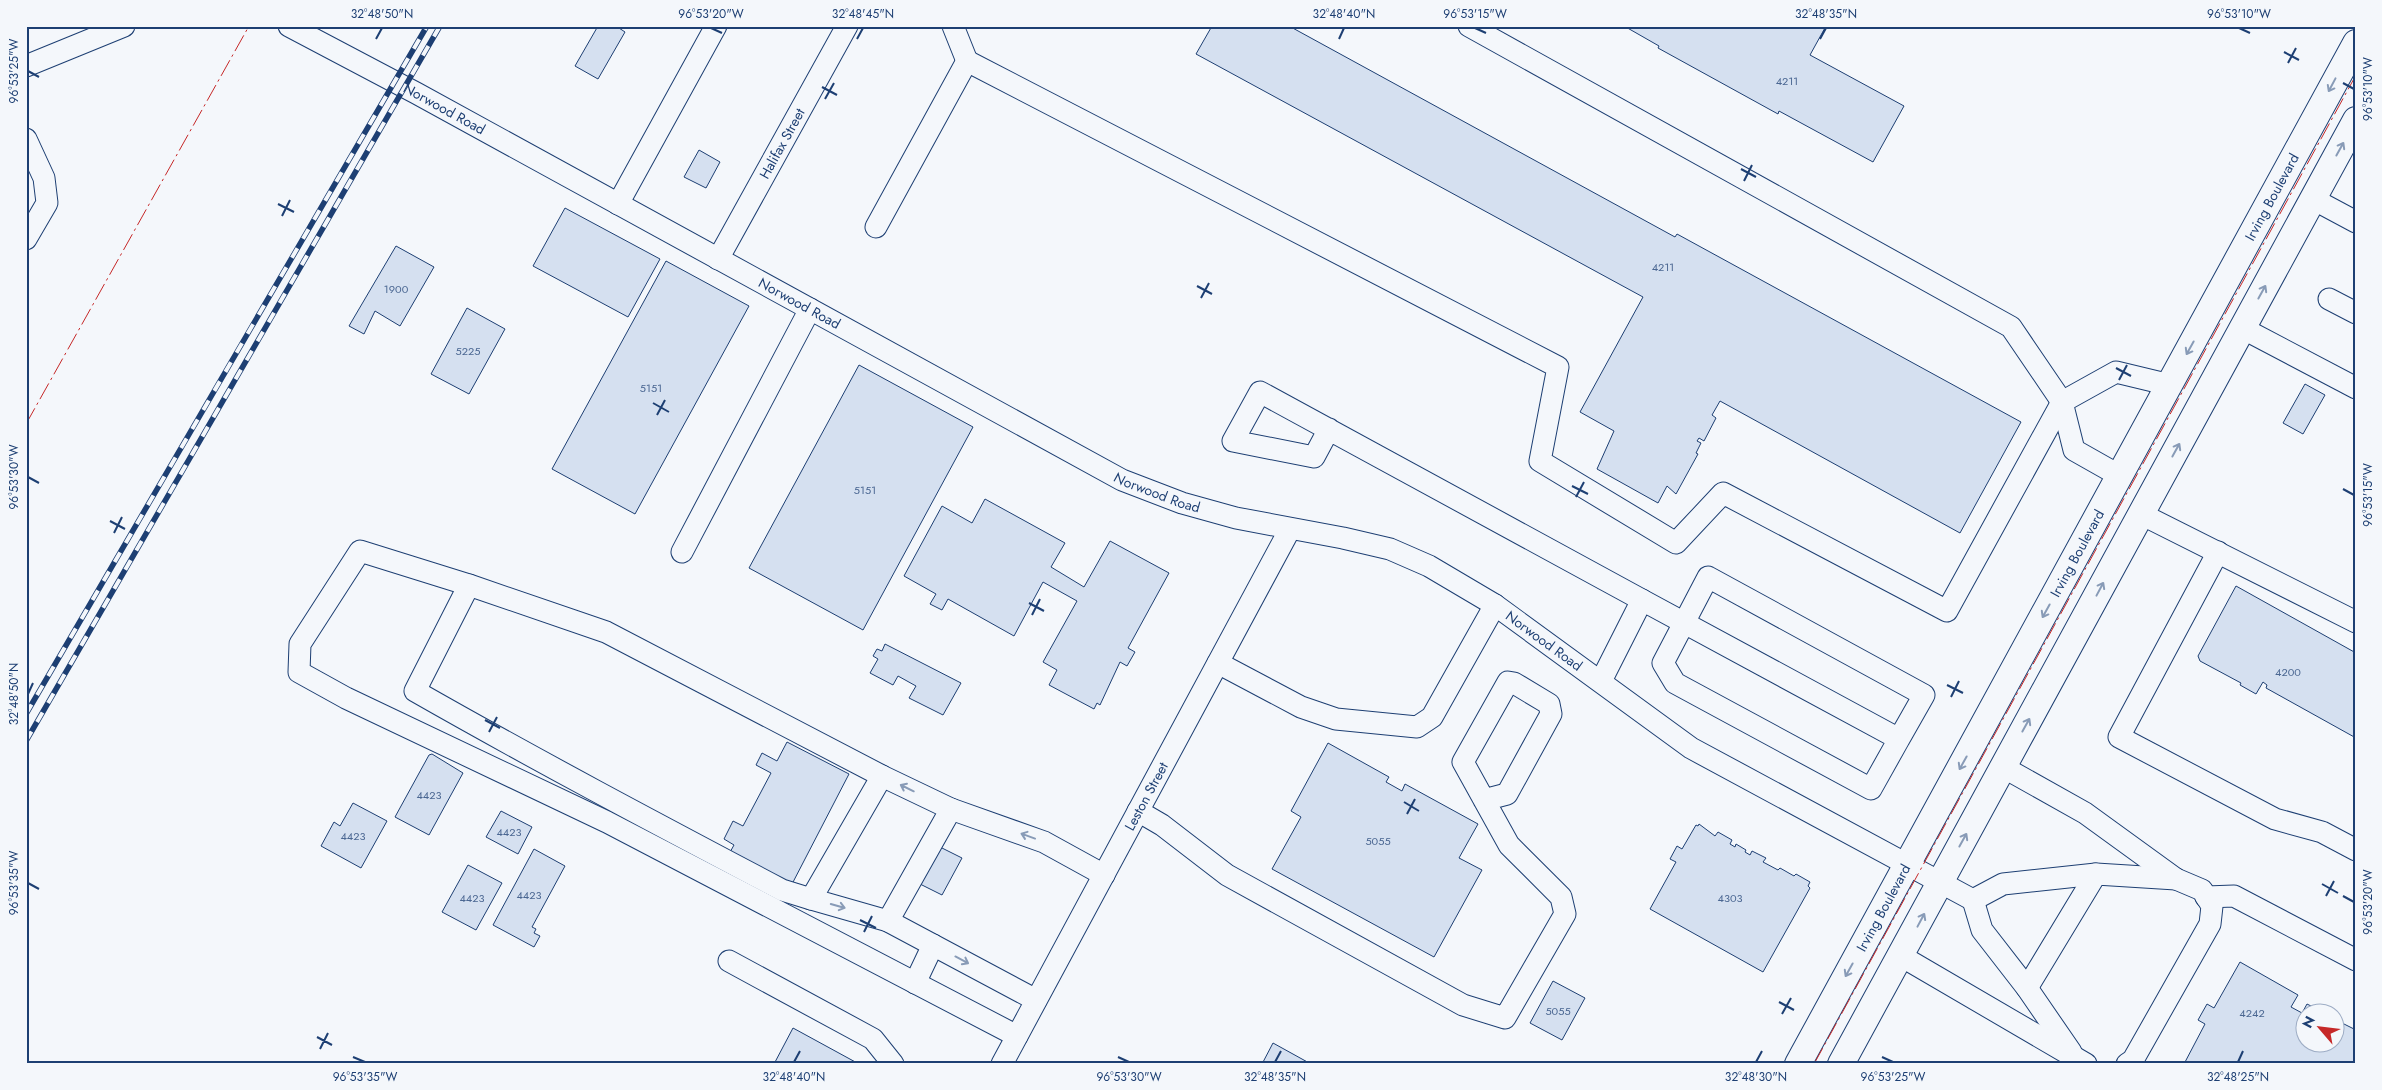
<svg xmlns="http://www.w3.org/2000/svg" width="2382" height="1090" viewBox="0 0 2382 1090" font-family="Jost,sans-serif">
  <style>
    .building { fill: #d5e0f0; stroke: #1d3f73 }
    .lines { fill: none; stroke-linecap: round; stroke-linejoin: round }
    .minor-casing { stroke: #1d3f73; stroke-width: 23 }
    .major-casing { stroke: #1d3f73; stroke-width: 28 }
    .minor { stroke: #f4f7fb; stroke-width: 21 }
    .major { stroke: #f4f7fb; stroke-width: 26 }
    .rail-casing { stroke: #1d3f73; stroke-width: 5.5 }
    .rail { stroke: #f4f7fb; stroke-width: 4; stroke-dasharray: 11; stroke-linecap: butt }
    .power { stroke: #c62828; stroke-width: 1; stroke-dasharray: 18 4 2.5 4; stroke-linecap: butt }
    .oneway { stroke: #889bb7 }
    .ticks { fill: none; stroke: #1d3f73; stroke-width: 2 }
    .labels { text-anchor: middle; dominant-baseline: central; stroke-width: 4; stroke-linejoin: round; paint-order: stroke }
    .number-label { font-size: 11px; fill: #4b6792 }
    .street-label { font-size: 14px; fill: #1d3f73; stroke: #f4f7fb }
    .neatline { fill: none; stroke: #1d3f73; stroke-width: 2 }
    .ticks-label { font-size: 12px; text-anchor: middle; fill: #1d3f73 }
  </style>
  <rect width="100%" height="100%" fill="#f4f7fb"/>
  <g class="building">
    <path d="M598 26H616L625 32 598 79 575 66Z"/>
    <path d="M1212 26H1289L1675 237 1677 234 2021 422 1960 533 1720 401 1712 415 1716 418 1704 441 1699 438 1697 441 1701 443 1696 453 1698 454 1676 494 1667 486 1658 503 1597 469 1614 431 1580 412 1643 297 1196 54Z"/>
    <path d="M1624 26H1826L1810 55 1904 106 1873 162 1779 111 1778 114 1658 48 1659 46Z"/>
    <path d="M699 150 720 162 706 188 684 177Z"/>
    <path d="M565 208 660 259 628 317 533 266Z"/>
    <path d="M396 246 434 267 400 326 375 311 364 334 349 326Z"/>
    <path d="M666 261 749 306 635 514 552 469Z"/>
    <path d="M467 308 505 329 469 394 431 374Z"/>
    <path d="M859 365 973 427 863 630 749 568Z"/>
    <path d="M2305 384 2325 395 2303 434 2283 423Z"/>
    <path d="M985 499 1065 543 1051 567 1084 587 1110 541 1169 573 1128 648 1135 652 1127 666 1120 662 1100 705 1097 703 1094 709 1049 685 1057 670 1043 662 1077 601 1043 582 1014 636 948 599 942 610 930 604 936 594 904 576 942 506 972 523Z"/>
    <path d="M2236 586 2356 653V738L2266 688 2267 685 2263 682 2256 694 2240 685 2241 683 2200 661 2198 656Z"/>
    <path d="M885 644 961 683 943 715 909 698 916 686 898 676 893 685 870 673 878 659 873 656 877 649 882 651Z"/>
    <path d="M787 742 849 774 791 886 729 854 734 845 724 839 733 821 743 826 771 773 756 765 762 753 777 761Z"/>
    <path d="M1328 743 1389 777 1386 782 1402 791 1405 784 1478 824 1459 858 1482 870 1434 957 1272 869 1301 817 1291 811Z"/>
    <path d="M432 754 463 773 429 835 395 817 429 755Z"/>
    <path d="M353 803 387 821 361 868 321 846 334 822 340 826Z"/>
    <path d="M501 811 532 827 518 854 486 837Z"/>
    <path d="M1699 824 1715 836 1718 832 1732 840 1730 844 1735 847 1736 844 1746 850 1745 852 1750 855 1752 851 1766 858 1763 862 1778 870 1780 868 1794 876 1796 874 1810 882 1808 886 1810 888 1763 972 1650 909 1676 862 1670 859 1677 846 1682 849 1696 825 1698 826Z"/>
    <path d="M938 846 962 858 942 895 918 883Z"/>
    <path d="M534 849 565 866 532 927 536 929 534 933 540 936 534 947 493 925Z"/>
    <path d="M468 865 502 883 476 930 442 912Z"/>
    <path d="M2240 962 2298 995 2291 1007 2302 1013 2307 1004 2323 1012H2304V1042H2334V1019L2356 1030V1064H2184L2205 1024 2198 1020 2207 1004 2214 1008Z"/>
    <path d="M1553 981 1585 998 1562 1040 1530 1023Z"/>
    <path d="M793 1028 859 1064H774Z"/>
    <path d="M1273 1043 1311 1064H1262Z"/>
  </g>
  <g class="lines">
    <defs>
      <g id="minor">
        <path id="s1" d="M289 26 416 93 1122 480 1182 503 1236 518 1343 538 1390 549 1429 566 1495 605 1691 748 1973 900"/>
        <path d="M953 26 967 61"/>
        <path d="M1469 26 2011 327 2062 402 2074 450 2120 476"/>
        <path d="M26 66 124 26"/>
        <path d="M26 139 44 178 47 203 26 239"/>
        <path d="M2313 199 2356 222"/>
        <path d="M618 204 716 26"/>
        <path d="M876 227 967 61 1558 367 1540 461 1676 543 1723 493 1947 611 2062 402 2116 372 2170 385"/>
        <path id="s2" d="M718 259 847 26"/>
        <path d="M2329 299 2356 313"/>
        <path d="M2242 328 2356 388"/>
        <path d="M1329 429 1314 457 1233 441 1260 392 1642 600"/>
        <path d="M2141 514 2356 622"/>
        <path d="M682 552 810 309"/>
        <path d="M2218 552 2119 737 2275 819 2322 832 2356 850"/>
        <path d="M469 585 360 551 300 644 299 672 346 698 607 822 1017 1036"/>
        <path d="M1218 663 1301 707 1336 719 1417 727 1432 717 1495 605"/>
        <path d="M1601 681 1642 600 1899 739 1871 789 1675 683 1663 663 1708 577 1924 695 1899 739"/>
        <path d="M2003 767 2085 813 2176 879 2202 890 2212 906 2210 924 2133 1060 2127 1064"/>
        <path d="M1138 811 1162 825 1227 875 1463 1005 1505 1018 1565 914 1561 897 1509 845 1463 762 1508 682 1514 683 1549 704 1551 714 1507 794 1484 800"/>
        <path d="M2206 897 2234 896 2356 960"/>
        <path d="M811 899 782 890C659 825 536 760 415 691L469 585 606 632 882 776"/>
        <path d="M1973 900 1982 930 2027 988 2071 1052"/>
        <path d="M1973 900 2003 884 2096 874"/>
        <path d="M888 921 951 809"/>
        <path d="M1901 956 2086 1064"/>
        <path d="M729 961 873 1039 893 1064"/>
        <path d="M915 983 933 945"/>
        <path d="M2027 988 2096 874 2176 879"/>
        <path d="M1036 1000 888 921 811 899 882 776 951 809 1044 842 1104 875"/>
        <path id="s3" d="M1002 1064 1290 529"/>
      </g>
      <g id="major">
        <path id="s4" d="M1798 1064 2356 43"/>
        <path d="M1841 1064 2356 120"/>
      </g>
    </defs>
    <use href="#minor" class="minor-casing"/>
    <use href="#major" class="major-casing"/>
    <use href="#minor" class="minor"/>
    <use href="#major" class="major"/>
    <defs>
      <g id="rail">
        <path d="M26 714 427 26"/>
        <path d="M26 741 440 26"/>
      </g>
    </defs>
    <use href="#rail" class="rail-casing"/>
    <use href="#rail" class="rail"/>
    <g class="power">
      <path d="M26 424 249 26"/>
      <path d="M1814 1064 2356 75"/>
    </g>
  </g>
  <defs><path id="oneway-shaft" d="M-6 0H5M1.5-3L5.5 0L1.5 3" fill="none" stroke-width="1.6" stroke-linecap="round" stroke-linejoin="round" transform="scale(1.25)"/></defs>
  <g class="oneway">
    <use href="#oneway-shaft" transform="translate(2332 85) rotate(118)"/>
    <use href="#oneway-shaft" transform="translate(2340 149) rotate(-61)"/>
    <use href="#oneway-shaft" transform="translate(2262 292) rotate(-61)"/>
    <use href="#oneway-shaft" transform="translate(2190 348) rotate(119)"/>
    <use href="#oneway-shaft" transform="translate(2176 450) rotate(-61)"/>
    <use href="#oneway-shaft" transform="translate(2100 589) rotate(-62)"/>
    <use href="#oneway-shaft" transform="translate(2046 611) rotate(119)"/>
    <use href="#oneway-shaft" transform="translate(2026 725) rotate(-61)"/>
    <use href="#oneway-shaft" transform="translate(1963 763) rotate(119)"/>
    <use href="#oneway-shaft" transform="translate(907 788) rotate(-154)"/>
    <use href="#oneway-shaft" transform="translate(1028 836) rotate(-160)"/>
    <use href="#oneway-shaft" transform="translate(1963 840) rotate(-61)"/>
    <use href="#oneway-shaft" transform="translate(838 906) rotate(16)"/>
    <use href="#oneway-shaft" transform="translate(1921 920) rotate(-62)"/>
    <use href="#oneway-shaft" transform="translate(962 960) rotate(28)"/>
    <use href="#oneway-shaft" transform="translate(1849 970) rotate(119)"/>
  </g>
  <path class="ticks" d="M711 28 722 33M1475 28 1486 33M2239 28 2250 33M376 39 382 28M857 39 863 28M1339 39 1344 28M1820 39 1826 28M2284 52 2299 60M2288 63 2296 48M28 71 39 77M2343 83 2354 89M822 87 837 95M825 99 834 83M1741 169 1756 177M1744 181 1752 165M278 204 294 212M282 216 290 200M1197 286 1212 294M1201 298 1209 283M2116 368 2131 376M2119 380 2127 365M653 403 669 412M657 415 665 400M28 477 39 483M1572 486 1588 494M2343 489 2354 495M1576 497 1584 482M110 521 125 529M114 533 122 517M1029 603 1044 611M1032 615 1040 599M1947 685 1963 693M28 694 33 683M1951 697 1959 681M485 720 500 728M489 732 497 717M1404 802 1419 811M1407 814 1415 799M28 883 39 889M2322 884 2338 893M2326 896 2334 881M2343 896 2354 902M860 920 876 928M864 932 872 916M1779 1002 1794 1010M1782 1014 1791 998M317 1037 332 1045M320 1049 328 1033M353 1057 365 1062M1118 1057 1129 1062M1882 1057 1893 1062M794 1062 800 1051M1275 1062 1281 1051M1756 1062 1762 1051M2238 1062 2243 1051"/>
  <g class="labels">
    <g class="number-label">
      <text x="1787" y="81">4211</text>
      <text x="1663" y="267">4211</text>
      <text x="396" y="289">1900</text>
      <text x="468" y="351">5225</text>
      <text x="651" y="388">5151</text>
      <text x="865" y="490">5151</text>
      <text x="2288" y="672">4200</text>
      <text x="429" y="795">4423</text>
      <text x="509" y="832">4423</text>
      <text x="353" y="836">4423</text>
      <text x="1378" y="841">5055</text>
      <text x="529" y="895">4423</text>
      <text x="472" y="898">4423</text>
      <text x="1730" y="898">4303</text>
      <text x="1558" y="1011">5055</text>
      <text x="2252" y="1013">4242</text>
    </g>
    <g class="street-label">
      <text stroke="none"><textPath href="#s1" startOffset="176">Norwood Road</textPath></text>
      <text stroke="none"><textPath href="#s2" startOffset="132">Halifax Street</textPath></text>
      <text stroke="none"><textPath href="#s4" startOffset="988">Irving Boulevard</textPath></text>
      <text stroke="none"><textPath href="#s1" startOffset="581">Norwood Road</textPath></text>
      <text stroke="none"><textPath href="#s1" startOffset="986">Norwood Road</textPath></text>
      <text stroke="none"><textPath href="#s4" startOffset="582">Irving Boulevard</textPath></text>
      <text stroke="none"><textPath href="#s1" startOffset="1406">Norwood Road</textPath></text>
      <text stroke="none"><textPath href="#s3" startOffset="304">Leston Street</textPath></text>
      <text stroke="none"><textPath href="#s4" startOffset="178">Irving Boulevard</textPath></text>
    </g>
  </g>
  <rect width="2382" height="1090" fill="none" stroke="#f4f7fb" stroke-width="55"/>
  <g transform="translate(2320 1028) rotate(298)"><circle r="24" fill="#f4f7fb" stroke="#9eadc5"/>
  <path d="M0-4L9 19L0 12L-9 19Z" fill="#c62828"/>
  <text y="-8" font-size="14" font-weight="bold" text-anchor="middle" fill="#1d3f73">N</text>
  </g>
  <rect x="28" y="28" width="2326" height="1034" class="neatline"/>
  <g class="ticks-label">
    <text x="382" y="18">32°48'50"N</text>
    <text x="711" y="18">96°53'20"W</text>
    <text x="863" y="18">32°48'45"N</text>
    <text x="1344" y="18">32°48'40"N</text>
    <text x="1475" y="18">96°53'15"W</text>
    <text x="1826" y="18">32°48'35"N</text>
    <text x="2239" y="18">96°53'10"W</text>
    <text transform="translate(14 71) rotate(-90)" y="4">96°53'25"W</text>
    <text transform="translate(2368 89) rotate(-90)" y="4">96°53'10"W</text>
    <text transform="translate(14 477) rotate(-90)" y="4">96°53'30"W</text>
    <text transform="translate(2368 495) rotate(-90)" y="4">96°53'15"W</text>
    <text transform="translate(14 694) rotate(-90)" y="4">32°48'50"N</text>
    <text transform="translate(14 883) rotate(-90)" y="4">96°53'35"W</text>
    <text transform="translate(2368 902) rotate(-90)" y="4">96°53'20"W</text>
    <text x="365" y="1081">96°53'35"W</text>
    <text x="794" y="1081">32°48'40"N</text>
    <text x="1129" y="1081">96°53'30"W</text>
    <text x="1275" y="1081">32°48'35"N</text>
    <text x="1756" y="1081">32°48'30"N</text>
    <text x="1893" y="1081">96°53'25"W</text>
    <text x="2238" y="1081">32°48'25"N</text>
  </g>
</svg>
